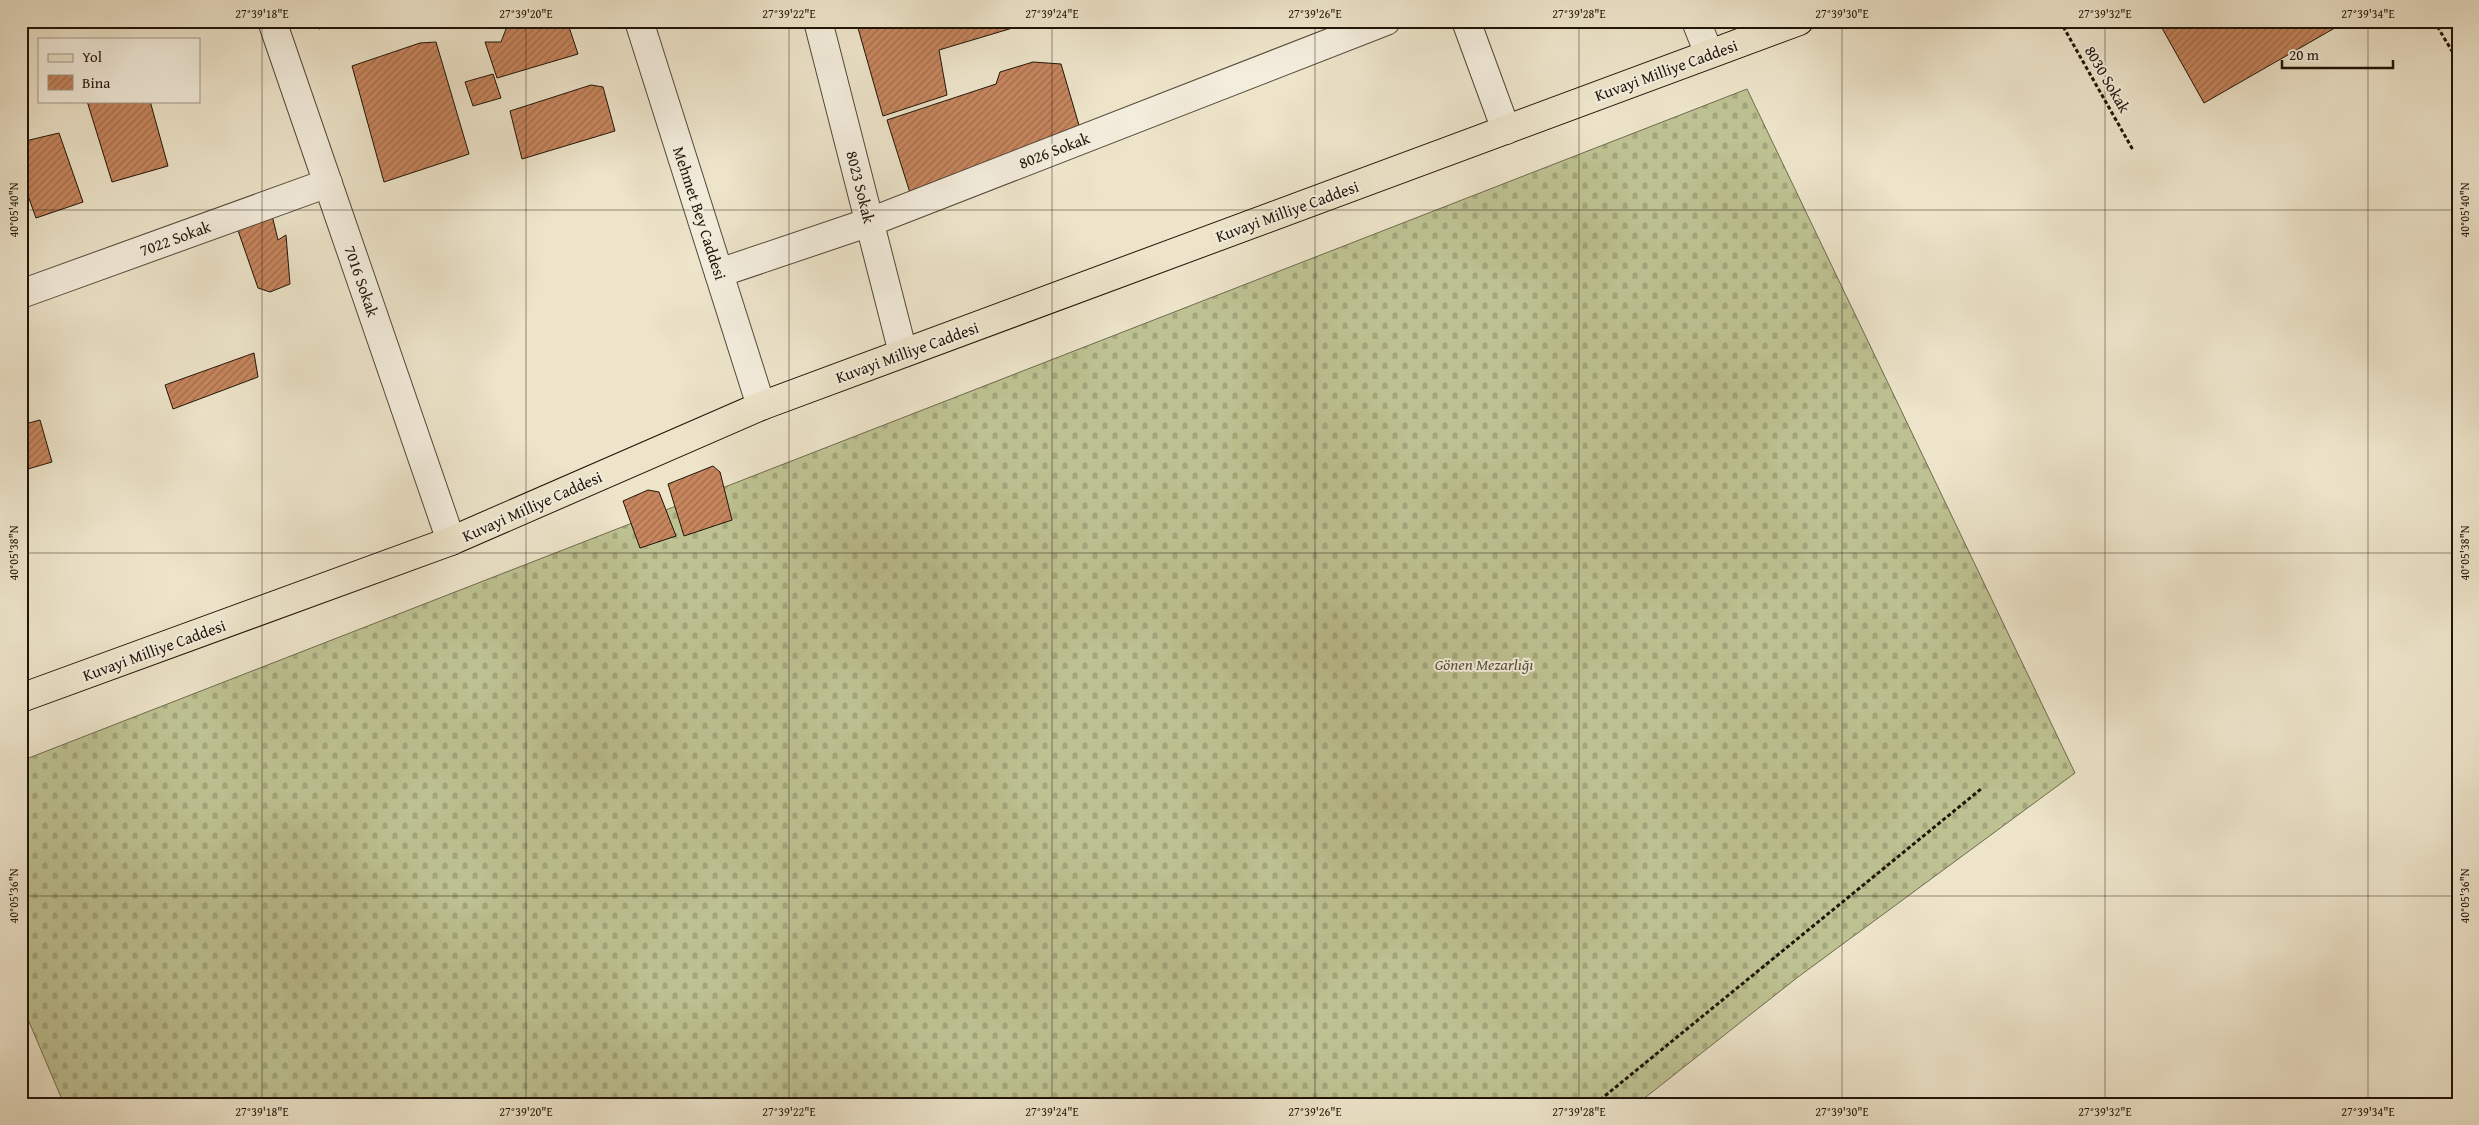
<svg xmlns="http://www.w3.org/2000/svg" width="2479" height="1125" viewBox="0 0 2479 1125" font-family="'Gentium Book Plus',serif">
  <style>
    .cemetery { fill: url(#cemetery-stones); stroke: #6f6b4d }
    .building { fill: url(#building-hatch); stroke: #201408 }
    .lines { fill: none; stroke-linecap: round; stroke-linejoin: round }
    .minor-casing { stroke: #534838; stroke-width: 30 }
    .major-casing { stroke: #201408; stroke-width: 30 }
    .path { stroke: #201408; stroke-width: 3; stroke-dasharray: 4 2.5; stroke-linecap: butt }
    .minor { stroke: #f3eddd; stroke-width: 28 }
    .major { stroke: #ede4ca; stroke-width: 28 }
    .ticks { fill: none; stroke: #201408; stroke-width: 1; stroke-opacity: 0.45 }
    .labels { text-anchor: middle; dominant-baseline: central; stroke-width: 4; stroke-linejoin: round; paint-order: stroke }
    .street-label { font-size: 16px; fill: #201408; stroke: #f3eddd }
    .park-label { font-size: 16px; font-style: italic; fill: #575138; stroke: #f3eddd }
    .neatline { fill: none; stroke: #201408; stroke-width: 2 }
    .ticks-label { font-size: 12px; text-anchor: middle; fill: #201408 }
  </style>
  <defs>
    <pattern id="cemetery-stones" width="16" height="16" patternUnits="userSpaceOnUse" patternTransform="scale(1.25)"><rect width="16" height="16" fill="#bec292"/><path d="M2 7V4a2 2 0 0 1 4 0v3zM10 15v-3a2 2 0 0 1 4 0v3z" fill="#a3a67c"/></pattern>
    <pattern id="building-hatch" width="6" height="6" patternUnits="userSpaceOnUse" patternTransform="scale(1.25)"><rect width="6" height="6" fill="#c7865e"/><path d="M-1 1l2-2M0 6l6-6M5 7l2-2" fill="none" stroke="#a16c4c"/></pattern>
  </defs>
  <rect width="100%" height="100%" fill="#ede4ca"/>
  <filter id="stains"><feTurbulence type="fractalNoise" baseFrequency=".004" numOctaves="4"/><feColorMatrix values="0 0 0 0 .2 0 0 0 0 .09 0 0 0 0 .02 0 0 0 .5 -.17"/></filter>
  <radialGradient id="worn" r=".72"><stop offset=".6" stop-color="#630" stop-opacity="0"/><stop offset="1" stop-color="#630" stop-opacity=".3"/></radialGradient>
  <path class="cemetery" d="M1747 89 2075 773 1798 977 1637 1104H64L21 1003V761Z"/>
  <g class="building">
    <path d="M317 21H345L319 29Z"/>
    <path d="M526 21 546 26 557 21H567L578 54 497 78 485 42H501L506 29Z"/>
    <path d="M856 21H1036L939 50 947 95 883 116Z"/>
    <path d="M2158 21H2347L2204 103Z"/>
    <path d="M436 42 469 154 384 182 352 66 420 43Z"/>
    <path d="M1033 62 1061 64 1081 132 911 196 887 120 996 84 1000 72Z"/>
    <path d="M493 74 501 98 473 106 465 82Z"/>
    <path d="M591 85 603 87 615 131 522 159 510 111Z"/>
    <path d="M87 101H150L168 166 112 182Z"/>
    <path d="M59 133 83 202 36 218 21 176V142Z"/>
    <path d="M270 207 278 240 286 235 290 284 270 292 258 288 234 219Z"/>
    <path d="M254 353 258 377 173 409 165 385Z"/>
    <path d="M40 420 52 462 21 471V425Z"/>
    <path d="M713 466 720 472 732 520 684 536 668 484Z"/>
    <path d="M648 490 659 492 676 536 640 548 623 501Z"/>
  </g>
  <g class="lines">
    <defs>
      <g id="minor">
        <path d="M272 21 451 541"/>
        <path d="M639 21 761 406"/>
        <path d="M818 21 903 353"/>
        <path d="M1466 21 1506 130"/>
        <path d="M1696 21 1709 54"/>
        <path d="M719 273 870 222 1386 21"/>
        <path d="M21 294 328 183"/>
      </g>
      <path id="major" d="M21 698 451 541 761 406 1799 21"/>
    </defs>
    <use href="#minor" class="minor-casing"/>
    <use href="#major" class="major-casing"/>
    <g class="path">
      <path d="M2060 21 2133 150"/>
      <path d="M2434 21 2458 61"/>
      <path d="M1595 1104 1981 789"/>
    </g>
    <use href="#minor" class="minor"/>
    <use href="#major" class="major"/>
  </g>
  <path class="ticks" d="M262 21V1104M526 21V1104M789 21V1104M1052 21V1104M1315 21V1104M1579 21V1104M1842 21V1104M2105 21V1104M2368 21V1104M21 210H2458M21 553H2458M21 896H2458"/>
  <g class="labels">
    <g class="street-label">
      <text transform="translate(1666 70) rotate(-20)">Kuvayi Milliye Caddesi</text>
      <text transform="translate(2108 79) rotate(60)">8030 Sokak</text>
      <text transform="translate(1054 150) rotate(-21)">8026 Sokak</text>
      <text transform="translate(861 187) rotate(76)">8023 Sokak</text>
      <text transform="translate(1287 211) rotate(-20)">Kuvayi Milliye Caddesi</text>
      <text transform="translate(700 213) rotate(72)">Mehmet Bey Caddesi</text>
      <text transform="translate(175 238) rotate(-20)">7022 Sokak</text>
      <text transform="translate(362 281) rotate(71)">7016 Sokak</text>
      <text transform="translate(907 352) rotate(-20)">Kuvayi Milliye Caddesi</text>
      <text transform="translate(532 506) rotate(-24)">Kuvayi Milliye Caddesi</text>
      <text transform="translate(154 650) rotate(-20)">Kuvayi Milliye Caddesi</text>
    </g>
    <g class="park-label">
      <text x="1484" y="664">Gönen Mezarlığı</text>
    </g>
  </g>
  <rect width="2479" height="1125" fill="none" stroke="#ede4ca" stroke-width="55"/>
  <rect x="38" y="38" width="162" height="65" fill="#f3eddd" stroke="#9f9688"/>
  <rect x="48" y="54" width="25" height="8" fill="#ede4ca" stroke="#9f9688"/>
  <text x="82" y="62" font-size="15" fill="#201408">Yol</text>
  <rect x="48" y="75" width="25" height="15" fill="url(#building-hatch)" stroke="#9f9688"/>
  <text x="82" y="88" font-size="15" fill="#201408">Bina</text>
  <path d="M2282 60v8h111v-8" fill="none" stroke="#201408" stroke-width="2.5"/>
  <text x="2289" y="60" font-size="15" fill="#201408" stroke="#f3eddd" stroke-width="4" paint-order="stroke">20 m</text>
  <rect x="28" y="28" width="2424" height="1070" class="neatline"/>
  <g class="ticks-label">
    <text x="262" y="18">27°39'18"E</text>
    <text x="526" y="18">27°39'20"E</text>
    <text x="789" y="18">27°39'22"E</text>
    <text x="1052" y="18">27°39'24"E</text>
    <text x="1315" y="18">27°39'26"E</text>
    <text x="1579" y="18">27°39'28"E</text>
    <text x="1842" y="18">27°39'30"E</text>
    <text x="2105" y="18">27°39'32"E</text>
    <text x="2368" y="18">27°39'34"E</text>
    <text transform="translate(14 210) rotate(-90)" y="4">40°05'40"N</text>
    <text transform="translate(2465 210) rotate(-90)" y="4">40°05'40"N</text>
    <text transform="translate(14 553) rotate(-90)" y="4">40°05'38"N</text>
    <text transform="translate(2465 553) rotate(-90)" y="4">40°05'38"N</text>
    <text transform="translate(14 896) rotate(-90)" y="4">40°05'36"N</text>
    <text transform="translate(2465 896) rotate(-90)" y="4">40°05'36"N</text>
    <text x="262" y="1116">27°39'18"E</text>
    <text x="526" y="1116">27°39'20"E</text>
    <text x="789" y="1116">27°39'22"E</text>
    <text x="1052" y="1116">27°39'24"E</text>
    <text x="1315" y="1116">27°39'26"E</text>
    <text x="1579" y="1116">27°39'28"E</text>
    <text x="1842" y="1116">27°39'30"E</text>
    <text x="2105" y="1116">27°39'32"E</text>
    <text x="2368" y="1116">27°39'34"E</text>
  </g>
  <rect width="100%" height="100%" filter="url(#stains)"/>
  <rect width="100%" height="100%" fill="url(#worn)"/>
</svg>
